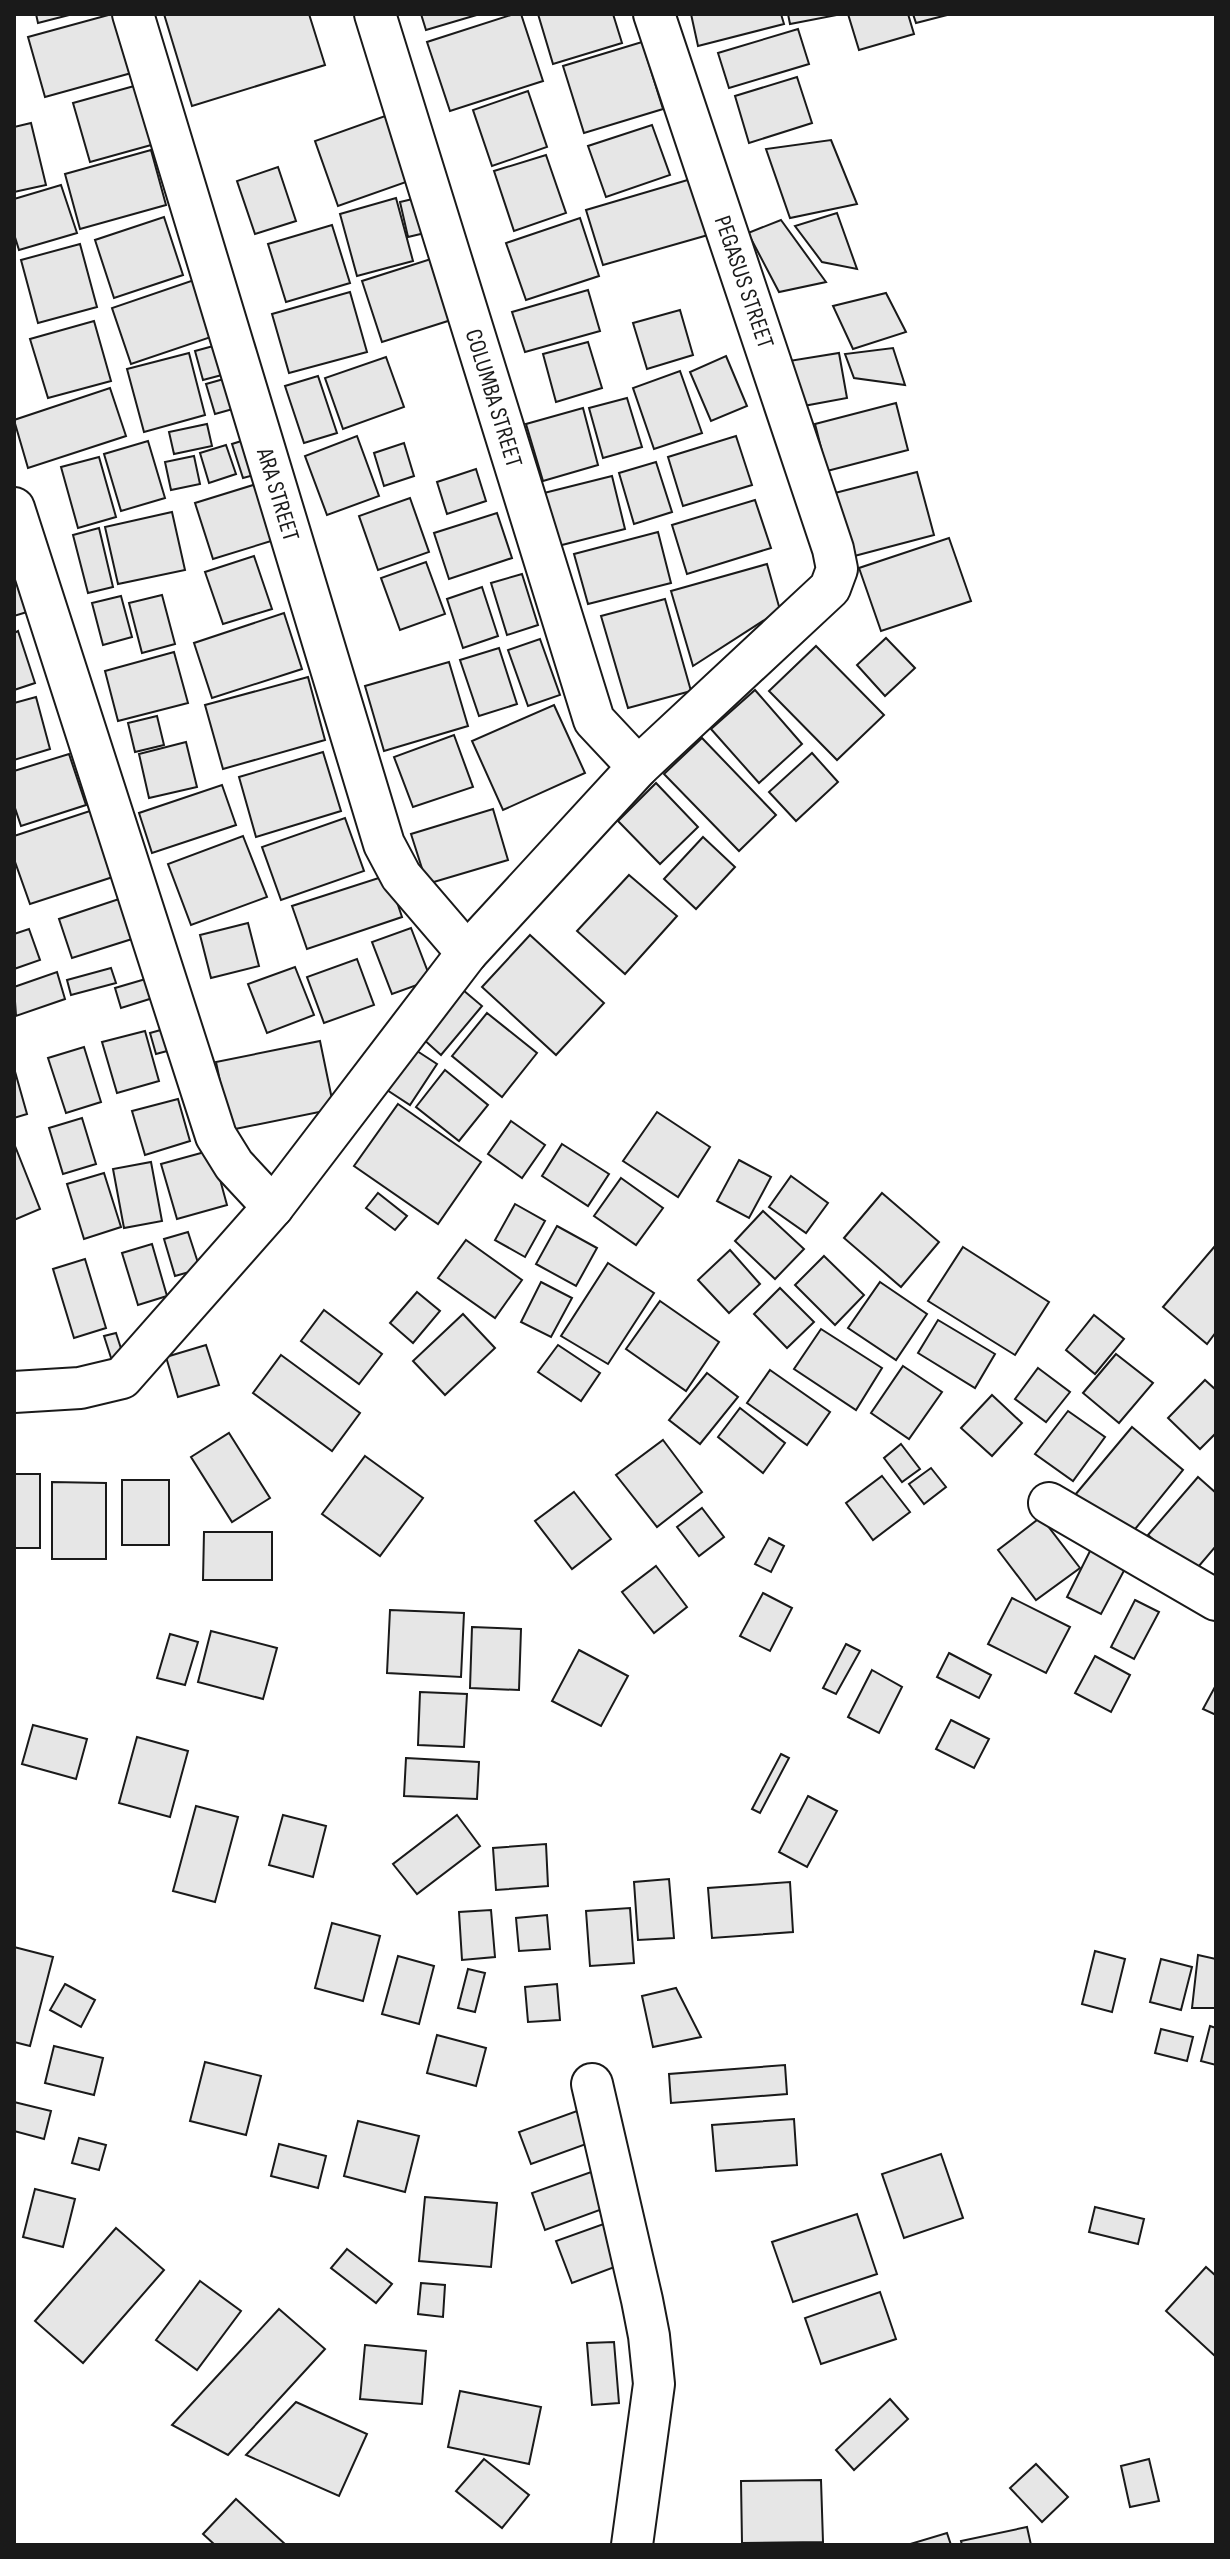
<svg xmlns="http://www.w3.org/2000/svg" width="1230" height="2559" viewBox="0 0 1230 2559" font-family="'Sofia Sans Condensed',sans-serif">
  <style>
    .building { fill: #e6e6e6; stroke: #1a1a1a; stroke-width: 2 }
    .lines { fill: none; stroke-linecap: round; stroke-linejoin: round }
    .minor-casing { stroke: #1a1a1a; stroke-width: 44 }
    .minor { stroke: #fff; stroke-width: 40 }
    .labels { text-anchor: middle; dominant-baseline: central; stroke-width: 6; stroke-linejoin: round; paint-order: stroke }
    .street-label { font-size: 24px; fill: #1a1a1a; stroke: #fff }
  </style>
  <rect width="100%" height="100%" fill="#fff"/>
  <g class="building">
    <path d="M36 14H73L38 23Z"/>
    <path d="M112 14H118L135 72 45 97 28 37Z"/>
    <path d="M164 14H309L325 65 192 106Z"/>
    <path d="M421 14H480L426 30Z"/>
    <path d="M514 14H521L543 81 450 111 427 42Z"/>
    <path d="M538 14H613L622 43 553 64Z"/>
    <path d="M691 14H781L784 24 698 46Z"/>
    <path d="M788 14H837V15L790 24Z"/>
    <path d="M848 14H908L914 34 859 50Z"/>
    <path d="M913 14H951L916 23Z"/>
    <path d="M798 29 809 64 729 88 718 53Z"/>
    <path d="M642 42 663 109 584 133 563 66Z"/>
    <path d="M797 77 812 123 749 143 735 96Z"/>
    <path d="M145 83 162 142 90 162 73 103Z"/>
    <path d="M528 91 547 147 492 166 473 110Z"/>
    <path d="M402 110 426 175 338 206 315 141Z"/>
    <path d="M31 123 46 185 14 192V127Z"/>
    <path d="M652 125 670 175 606 197 588 146Z"/>
    <path d="M831 140 857 204 790 218 766 149Z"/>
    <path d="M151 150 166 205 80 229 65 174Z"/>
    <path d="M546 155 566 213 514 231 494 171Z"/>
    <path d="M278 167 296 221 255 234 237 181Z"/>
    <path d="M691 179 708 235 603 265 586 210Z"/>
    <path d="M61 185 77 233 19 250 14 234V199Z"/>
    <path d="M438 193 446 228 408 237 400 202Z"/>
    <path d="M396 198 413 261 357 276 340 214Z"/>
    <path d="M837 213 857 269 822 262 795 226Z"/>
    <path d="M164 217 183 275 114 298 95 240Z"/>
    <path d="M580 218 599 276 526 300 506 243Z"/>
    <path d="M781 220 826 282 779 292 748 233Z"/>
    <path d="M332 225 350 283 286 302 268 244Z"/>
    <path d="M80 244 97 307 38 323 21 260Z"/>
    <path d="M453 252 473 313 382 342 362 281Z"/>
    <path d="M200 278 220 334 131 364 112 308Z"/>
    <path d="M588 290 600 331 525 352 512 312Z"/>
    <path d="M350 292 367 352 289 373 272 314Z"/>
    <path d="M886 293 906 332 853 349 833 306Z"/>
    <path d="M680 310 693 355 647 369 633 323Z"/>
    <path d="M94 321 111 381 48 398 30 339Z"/>
    <path d="M228 342 237 371 203 380 195 351Z"/>
    <path d="M588 342 602 388 556 402 543 354Z"/>
    <path d="M893 348 905 385 854 378 845 354Z"/>
    <path d="M189 353 205 415 144 432 127 369Z"/>
    <path d="M839 353 847 398 798 407 789 361Z"/>
    <path d="M726 356 747 406 711 421 690 372Z"/>
    <path d="M386 357 404 407 343 429 325 378Z"/>
    <path d="M680 371 702 433 654 449 633 388Z"/>
    <path d="M238 375 247 405 215 414 206 384Z"/>
    <path d="M318 376 337 433 304 443 285 386Z"/>
    <path d="M110 388 126 436 28 468 14 420Z"/>
    <path d="M627 398 642 447 603 458 589 408Z"/>
    <path d="M896 403 908 450 827 471 815 424Z"/>
    <path d="M583 408 598 465 543 481 526 424Z"/>
    <path d="M207 424 212 446 174 454 169 432Z"/>
    <path d="M357 436 379 496 327 515 305 456Z"/>
    <path d="M736 436 752 485 683 506 668 457Z"/>
    <path d="M254 437 265 472 243 478 232 444Z"/>
    <path d="M148 441 165 498 121 511 104 454Z"/>
    <path d="M404 443 414 476 384 486 374 453Z"/>
    <path d="M226 445 236 474 209 483 200 453Z"/>
    <path d="M194 456 200 484 171 490 165 462Z"/>
    <path d="M99 457 116 517 78 528 61 467Z"/>
    <path d="M656 462 672 512 634 524 619 473Z"/>
    <path d="M476 469 486 501 447 514 437 482Z"/>
    <path d="M917 472 934 535 843 559 827 495Z"/>
    <path d="M612 476 625 529 558 546 544 493Z"/>
    <path d="M266 481 284 537 213 559 195 503Z"/>
    <path d="M410 498 429 552 378 570 359 516Z"/>
    <path d="M755 500 771 548 687 574 672 525Z"/>
    <path d="M172 512 185 570 118 584 105 527Z"/>
    <path d="M497 513 512 558 449 579 434 533Z"/>
    <path d="M99 528 113 587 88 593 73 535Z"/>
    <path d="M658 532 671 583 588 604 574 554Z"/>
    <path d="M949 538 971 601 881 631 859 568Z"/>
    <path d="M254 556 272 609 223 624 205 572Z"/>
    <path d="M426 562 445 614 400 630 381 578Z"/>
    <path d="M767 564 780 610 693 666 671 591Z"/>
    <path d="M14 569 27 612 14 616Z"/>
    <path d="M522 574 538 625 507 635 491 583Z"/>
    <path d="M482 587 498 636 463 648 447 599Z"/>
    <path d="M162 595 175 644 142 653 129 603Z"/>
    <path d="M121 596 132 637 103 645 92 603Z"/>
    <path d="M665 599 691 691 628 708 601 616Z"/>
    <path d="M284 613 302 669 212 698 194 643Z"/>
    <path d="M18 631 35 683 14 690V633Z"/>
    <path d="M886 638 915 668 885 696 857 665Z"/>
    <path d="M540 639 560 695 528 706 508 650Z"/>
    <path d="M816 646 884 715 837 760 769 691Z"/>
    <path d="M499 648 517 704 479 716 460 660Z"/>
    <path d="M174 652 188 703 118 721 105 671Z"/>
    <path d="M449 662 468 726 384 751 365 686Z"/>
    <path d="M308 677 325 740 223 769 205 705Z"/>
    <path d="M755 690 802 744 759 783 711 729Z"/>
    <path d="M36 697 50 749 14 760V703Z"/>
    <path d="M554 705 585 773 503 810 472 741Z"/>
    <path d="M157 716 164 745 135 752 128 723Z"/>
    <path d="M454 735 473 787 413 807 394 757Z"/>
    <path d="M702 738 776 815 739 851 664 774Z"/>
    <path d="M186 742 197 787 149 798 139 754Z"/>
    <path d="M323 752 341 811 256 837 239 777Z"/>
    <path d="M812 753 838 782 796 821 769 792Z"/>
    <path d="M69 754 86 805 21 826 14 805V771Z"/>
    <path d="M656 783 698 827 660 864 618 821Z"/>
    <path d="M222 785 236 825 152 853 139 813Z"/>
    <path d="M99 808 122 874 30 904 14 859V836Z"/>
    <path d="M493 809 508 860 427 884 411 834Z"/>
    <path d="M345 818 364 871 281 900 262 847Z"/>
    <path d="M243 836 267 897 191 925 168 864Z"/>
    <path d="M703 837 735 867 696 909 664 879Z"/>
    <path d="M388 875 402 917 307 949 292 906Z"/>
    <path d="M629 875 677 916 625 974 577 931Z"/>
    <path d="M119 899 132 939 72 958 59 919Z"/>
    <path d="M248 923 259 966 211 978 200 935Z"/>
    <path d="M411 928 431 980 392 994 372 942Z"/>
    <path d="M29 929 40 960 14 969V934Z"/>
    <path d="M530 935 604 1003 556 1055 482 987Z"/>
    <path d="M357 959 374 1005 324 1023 307 977Z"/>
    <path d="M295 967 314 1015 267 1033 248 984Z"/>
    <path d="M111 968 116 983 71 995 67 980Z"/>
    <path d="M57 972 65 999 16 1016 14 987Z"/>
    <path d="M149 978 156 997 121 1008 115 988Z"/>
    <path d="M463 990 482 1006 441 1055 422 1038Z"/>
    <path d="M487 1013 537 1053 502 1097 452 1056Z"/>
    <path d="M175 1026 182 1047 156 1054 150 1033Z"/>
    <path d="M145 1031 159 1081 117 1093 102 1042Z"/>
    <path d="M320 1041 334 1109 230 1130 216 1062Z"/>
    <path d="M84 1047 101 1102 66 1113 48 1058Z"/>
    <path d="M414 1049 437 1064 410 1105 387 1090Z"/>
    <path d="M14 1068 27 1114 14 1118Z"/>
    <path d="M445 1070 488 1105 459 1141 416 1107Z"/>
    <path d="M178 1099 190 1141 145 1155 132 1111Z"/>
    <path d="M398 1104 481 1162 438 1224 354 1166Z"/>
    <path d="M657 1112 710 1147 678 1197 623 1161Z"/>
    <path d="M82 1118 96 1164 63 1174 49 1128Z"/>
    <path d="M511 1121 545 1145 522 1178 488 1154Z"/>
    <path d="M562 1144 609 1174 588 1206 542 1176Z"/>
    <path d="M15 1146 40 1209 14 1220V1147Z"/>
    <path d="M212 1150 227 1205 177 1219 161 1164Z"/>
    <path d="M739 1160 771 1177 749 1218 717 1201Z"/>
    <path d="M151 1162 162 1221 124 1228 113 1169Z"/>
    <path d="M104 1173 121 1227 84 1239 67 1184Z"/>
    <path d="M791 1176 828 1203 806 1233 769 1207Z"/>
    <path d="M621 1178 663 1208 636 1245 594 1216Z"/>
    <path d="M378 1193 407 1216 395 1230 366 1208Z"/>
    <path d="M882 1193 939 1242 901 1287 844 1238Z"/>
    <path d="M515 1204 545 1221 525 1257 495 1240Z"/>
    <path d="M763 1211 804 1249 775 1279 735 1241Z"/>
    <path d="M557 1226 597 1248 576 1286 536 1264Z"/>
    <path d="M188 1232 200 1269 175 1276 164 1239Z"/>
    <path d="M466 1240 522 1280 495 1318 438 1278Z"/>
    <path d="M152 1244 167 1296 138 1305 122 1253Z"/>
    <path d="M1215 1246 1216 1332 1207 1344 1163 1307Z"/>
    <path d="M963 1247 1049 1302 1015 1355 928 1301Z"/>
    <path d="M730 1250 760 1284 729 1313 698 1280Z"/>
    <path d="M824 1256 864 1295 835 1325 795 1285Z"/>
    <path d="M85 1259 106 1328 74 1338 53 1269Z"/>
    <path d="M608 1263 654 1293 608 1364 561 1336Z"/>
    <path d="M541 1282 572 1298 551 1337 521 1322Z"/>
    <path d="M880 1282 927 1314 896 1360 848 1328Z"/>
    <path d="M780 1288 814 1322 787 1348 754 1314Z"/>
    <path d="M417 1292 440 1311 413 1343 390 1323Z"/>
    <path d="M660 1301 719 1342 686 1391 626 1349Z"/>
    <path d="M324 1310 382 1354 359 1384 301 1341Z"/>
    <path d="M463 1314 495 1348 445 1395 413 1361Z"/>
    <path d="M1094 1315 1124 1339 1095 1374 1066 1350Z"/>
    <path d="M938 1320 995 1354 975 1388 918 1353Z"/>
    <path d="M821 1329 882 1368 856 1410 794 1369Z"/>
    <path d="M116 1333 126 1364 114 1367 104 1336Z"/>
    <path d="M206 1345 219 1385 178 1397 166 1357Z"/>
    <path d="M558 1345 600 1373 581 1401 538 1372Z"/>
    <path d="M1116 1354 1153 1383 1119 1423 1083 1393Z"/>
    <path d="M281 1355 360 1413 332 1451 253 1393Z"/>
    <path d="M903 1366 942 1392 909 1439 871 1413Z"/>
    <path d="M1038 1368 1070 1392 1046 1422 1015 1399Z"/>
    <path d="M770 1370 830 1412 807 1445 747 1403Z"/>
    <path d="M707 1373 738 1397 700 1444 669 1420Z"/>
    <path d="M1205 1380 1216 1390V1433L1200 1449 1168 1418Z"/>
    <path d="M992 1395 1022 1423 992 1456 961 1428Z"/>
    <path d="M740 1408 785 1443 763 1473 718 1437Z"/>
    <path d="M1068 1411 1105 1437 1073 1481 1035 1454Z"/>
    <path d="M1132 1427 1183 1470 1127 1539 1075 1495Z"/>
    <path d="M229 1433 270 1498 232 1522 191 1457Z"/>
    <path d="M663 1440 702 1492 657 1527 616 1475Z"/>
    <path d="M901 1444 920 1469 902 1482 884 1458Z"/>
    <path d="M365 1456 423 1498 380 1556 322 1514Z"/>
    <path d="M931 1468 946 1487 924 1504 909 1484Z"/>
    <rect x="14" y="1474" width="26" height="74"/>
    <path d="M882 1476 910 1512 873 1540 846 1503Z"/>
    <path d="M1198 1477 1216 1493V1546L1193 1573 1148 1535Z"/>
    <rect x="122" y="1480" width="47" height="65"/>
    <path d="M52 1482 106 1483V1559H52Z"/>
    <path d="M574 1492 611 1539 572 1569 535 1521Z"/>
    <path d="M702 1508 724 1537 699 1556 677 1527Z"/>
    <path d="M1041 1517 1080 1568 1036 1600 998 1550Z"/>
    <path d="M204 1532H272V1580H203Z"/>
    <path d="M769 1538 784 1546 771 1572 755 1564Z"/>
    <path d="M1092 1547 1127 1565 1101 1614 1067 1597Z"/>
    <path d="M656 1566 687 1607 654 1633 622 1592Z"/>
    <path d="M763 1593 792 1608 770 1651 740 1636Z"/>
    <path d="M1012 1598 1070 1627 1046 1673 988 1644Z"/>
    <path d="M1135 1600 1159 1612 1134 1659 1111 1647Z"/>
    <path d="M390 1610 464 1613 461 1677 387 1673Z"/>
    <path d="M472 1627 521 1629 519 1690 470 1688Z"/>
    <path d="M211 1631 277 1648 263 1699 198 1682Z"/>
    <path d="M170 1634 198 1642 185 1685 157 1678Z"/>
    <path d="M846 1644 860 1651 836 1694 823 1688Z"/>
    <path d="M579 1650 628 1676 601 1726 552 1701Z"/>
    <path d="M949 1653 991 1675 979 1698 937 1677Z"/>
    <path d="M1095 1656 1130 1675 1111 1712 1075 1693Z"/>
    <path d="M872 1670 902 1687 879 1733 848 1717Z"/>
    <path d="M1216 1685V1715L1203 1709Z"/>
    <path d="M420 1692 467 1694 464 1747 418 1745Z"/>
    <path d="M951 1720 989 1739 974 1768 936 1749Z"/>
    <path d="M33 1725 87 1739 76 1779 22 1764Z"/>
    <path d="M137 1737 188 1751 170 1817 119 1803Z"/>
    <path d="M781 1754 789 1758 760 1813 752 1809Z"/>
    <path d="M406 1758 479 1762 477 1799 404 1796Z"/>
    <path d="M808 1796 837 1811 807 1867 779 1852Z"/>
    <path d="M196 1806 238 1817 215 1902 173 1891Z"/>
    <path d="M283 1815 326 1826 313 1877 269 1865Z"/>
    <path d="M457 1815 480 1846 417 1894 393 1864Z"/>
    <path d="M546 1844 548 1886 496 1890 493 1848Z"/>
    <path d="M669 1879 674 1938 638 1940 634 1882Z"/>
    <path d="M790 1882 793 1932 712 1938 708 1888Z"/>
    <path d="M630 1908 634 1963 590 1966 586 1911Z"/>
    <path d="M491 1910 495 1957 462 1960 459 1912Z"/>
    <path d="M547 1915 550 1949 519 1951 516 1918Z"/>
    <path d="M332 1923 380 1936 363 2001 315 1988Z"/>
    <path d="M14 1947 53 1957 30 2046 14 2042Z"/>
    <path d="M1095 1951 1125 1959 1112 2012 1082 2004Z"/>
    <path d="M1198 1955 1216 1959V2008H1192Z"/>
    <path d="M398 1956 434 1966 419 2024 382 2014Z"/>
    <path d="M1161 1959 1192 1967 1181 2010 1150 2002Z"/>
    <path d="M468 1969 485 1973 475 2012 458 2008Z"/>
    <path d="M65 1984 95 2000 81 2027 50 2010Z"/>
    <path d="M557 1984 560 2020 528 2022 525 1987Z"/>
    <path d="M676 1988 701 2037 653 2047 642 1996Z"/>
    <path d="M1210 2026 1216 2028V2065L1201 2061Z"/>
    <path d="M1161 2029 1193 2037 1187 2061 1155 2053Z"/>
    <path d="M437 2035 486 2048 476 2086 427 2073Z"/>
    <path d="M54 2046 103 2058 94 2095 45 2083Z"/>
    <path d="M205 2062 261 2076 246 2135 190 2121Z"/>
    <path d="M785 2065 787 2094 671 2103 669 2074Z"/>
    <path d="M14 2102 51 2111 44 2139 14 2131Z"/>
    <path d="M577 2111 589 2143 531 2164 519 2132Z"/>
    <path d="M794 2119 797 2165 716 2171 712 2125Z"/>
    <path d="M358 2121 419 2136 405 2192 344 2176Z"/>
    <path d="M79 2138 106 2145 99 2170 72 2163Z"/>
    <path d="M279 2144 326 2156 318 2188 271 2176Z"/>
    <path d="M941 2154 963 2218 904 2238 882 2174Z"/>
    <path d="M594 2171 608 2207 545 2230 532 2193Z"/>
    <path d="M35 2189 75 2199 63 2247 23 2237Z"/>
    <path d="M425 2197 497 2203 491 2267 419 2261Z"/>
    <path d="M1095 2207 1144 2219 1138 2244 1089 2232Z"/>
    <path d="M857 2214 877 2274 793 2302 772 2242Z"/>
    <path d="M612 2221 628 2262 572 2283 556 2241Z"/>
    <path d="M116 2228 164 2270 83 2363 35 2321Z"/>
    <path d="M347 2249 392 2284 376 2303 331 2268Z"/>
    <path d="M1206 2267 1216 2276V2357L1166 2311Z"/>
    <path d="M200 2281 241 2311 197 2370 156 2340Z"/>
    <path d="M421 2283 445 2285 443 2317 418 2314Z"/>
    <path d="M880 2292 896 2339 821 2364 805 2318Z"/>
    <path d="M279 2309 325 2349 228 2455 172 2425Z"/>
    <path d="M614 2342 619 2403 592 2405 587 2343Z"/>
    <path d="M365 2345 426 2351 422 2404 360 2399Z"/>
    <path d="M460 2391 541 2407 529 2464 448 2447Z"/>
    <path d="M890 2399 908 2419 854 2470 836 2450Z"/>
    <path d="M296 2402 367 2434 339 2496 246 2455Z"/>
    <path d="M484 2459 529 2495 502 2528 456 2491Z"/>
    <path d="M1149 2459 1159 2501 1130 2507 1121 2466Z"/>
    <path d="M1036 2464 1068 2497 1042 2522 1010 2488Z"/>
    <path d="M821 2480 823 2542 742 2543 741 2481Z"/>
    <path d="M236 2499 286 2545H215L203 2534Z"/>
    <path d="M1027 2527 1031 2545H962L961 2541Z"/>
    <path d="M947 2533 951 2545H907Z"/>
  </g>
  <g class="lines">
    <defs>
      <g id="minor">
        <path id="s1" d="M133 14 384 844 401 876 467 953"/>
        <path id="s2" d="M375 14 594 720 638 767"/>
        <path d="M14 508 216 1136 234 1165 273 1207"/>
        <path d="M14 1392 80 1388 122 1378 273 1207 467 953 638 767 830 588 837 569 833 549 654 14"/>
        <path d="M1049 1503 1216 1600"/>
        <path d="M592 2084 642 2300 649 2336 654 2384 632 2545"/>
      </g>
    </defs>
    <use href="#minor" class="minor-casing"/>
    <use href="#minor" class="minor"/>
  </g>
  <g class="labels">
    <g class="street-label">
      <text transform="translate(744 282) rotate(71)">PEGASUS STREET</text>
      <text stroke="none"><textPath href="#s2" startOffset="402">COLUMBA STREET</textPath></text>
      <text stroke="none"><textPath href="#s1" startOffset="502">ARA STREET</textPath></text>
    </g>
  </g>
  <rect width="1230" height="2559" fill="none" stroke="#1a1a1a" stroke-width="32"/>
</svg>
